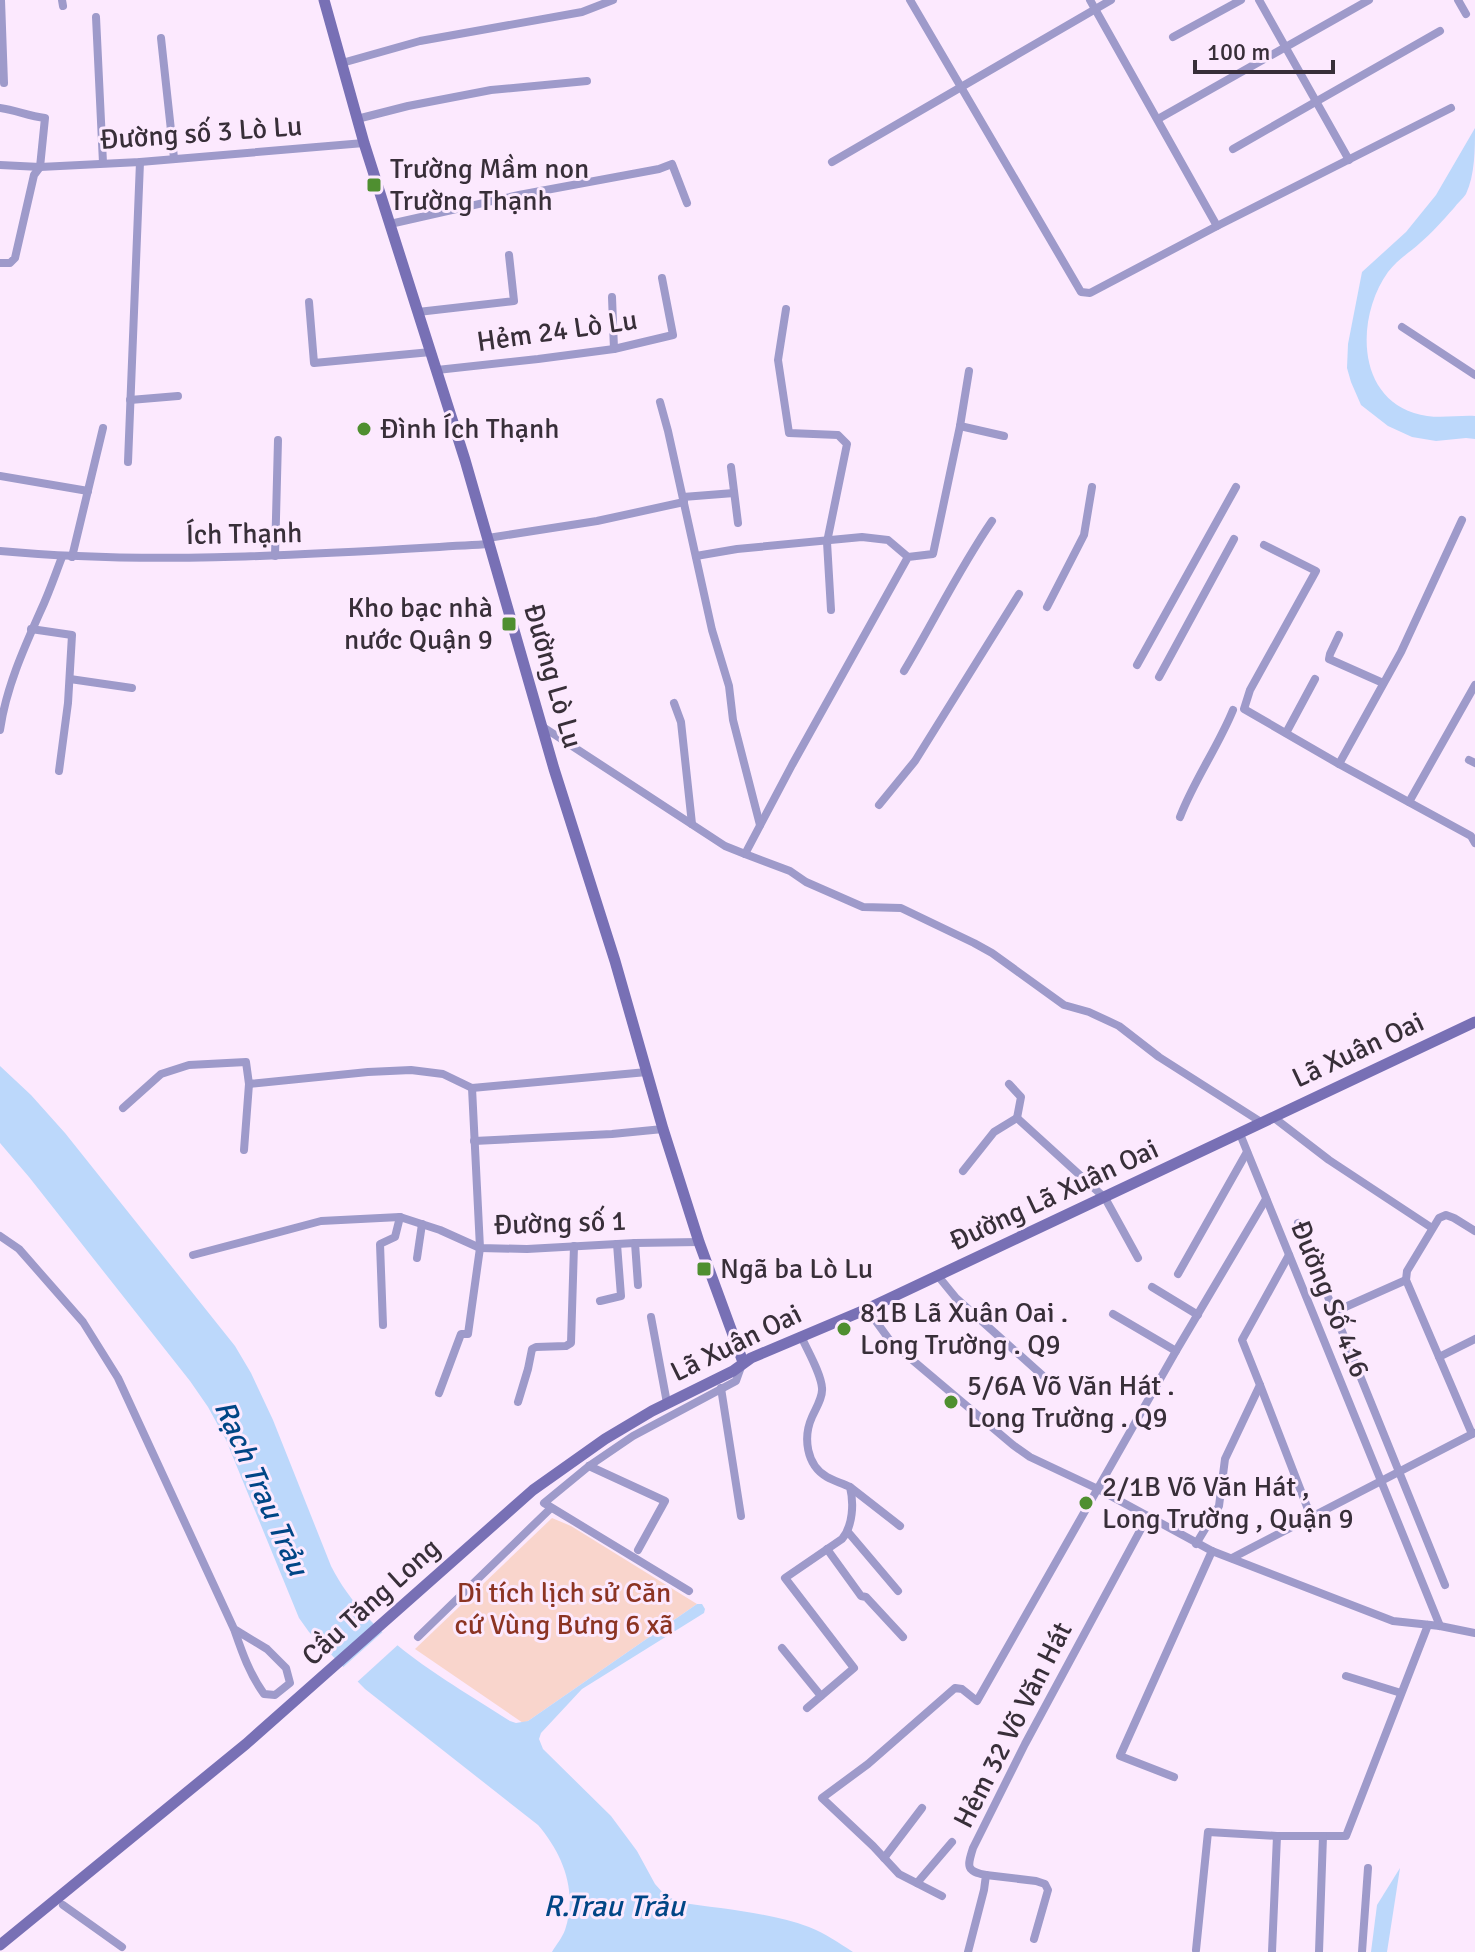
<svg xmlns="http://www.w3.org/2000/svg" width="1475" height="1952" viewBox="0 0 1475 1952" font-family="Signika,sans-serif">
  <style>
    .green { fill: #f9d5cc }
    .water { fill: #bcd8fb }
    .pier { fill: #fce9fe }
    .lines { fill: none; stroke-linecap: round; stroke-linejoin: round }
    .street { stroke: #9e9aca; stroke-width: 8 }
    .secondary { stroke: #7870b5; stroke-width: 11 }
    .poi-dot { fill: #4f8f30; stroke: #fce9fe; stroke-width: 3 }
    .labels { text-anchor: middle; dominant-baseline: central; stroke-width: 6; stroke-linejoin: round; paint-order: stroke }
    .street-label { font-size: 28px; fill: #382f39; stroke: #fce9fe }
    .poi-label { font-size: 28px; fill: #382f39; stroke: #fce9fe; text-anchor: start }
    .park-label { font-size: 28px; fill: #8c3423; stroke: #fce9fe }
    .water-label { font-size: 30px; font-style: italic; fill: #004686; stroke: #fce9fe }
  </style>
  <rect width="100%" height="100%" fill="#fce9fe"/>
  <path class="green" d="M552 1518 571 1526 697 1604 528 1721 523 1723 415 1649Z"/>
  <g class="water">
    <path d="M1475 128C1475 149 1475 175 1466 194 1463 199 1457 203 1454 208 1443 220 1432 233 1420 243 1409 253 1397 260 1388 272 1357 315 1355 394 1414 413 1434 420 1455 415 1475 416V439L1466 438 1436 441 1412 437 1388 426 1361 405 1351 382 1347 368 1348 344 1362 272 1406 232 1436 195Z"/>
    <path d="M0 1066 31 1095 65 1133 235 1346 251 1373 273 1420 331 1566C368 1639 444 1678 510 1721L516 1723 528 1721 697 1604H702L705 1609 704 1613 582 1689 541 1733 539 1739 543 1749 611 1816 637 1851 655 1884 664 1894 678 1902C721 1909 768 1912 809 1927 825 1933 839 1943 853 1952H552C556 1945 562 1938 565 1930 578 1892 563 1854 538 1825L365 1689 309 1632 299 1618 226 1440 208 1407 190 1381 29 1177 0 1143Z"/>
    <path d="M1400 1868 1387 1952H1371L1377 1905Z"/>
  </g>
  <path class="pier" d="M386 1629 400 1643 355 1684 340 1670Z"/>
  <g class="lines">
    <g class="street">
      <path d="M1 0 4 83"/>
      <path d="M62 0 63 6"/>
      <path d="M910 0 1081 292 1090 293 1217 226"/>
      <path d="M1090 0 1217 226 1451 108"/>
      <path d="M1259 0 1349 160"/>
      <path d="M1458 0 1466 14"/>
      <path d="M96 17 103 163"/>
      <path d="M1173 37 1241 0"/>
      <path d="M161 38 174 158"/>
      <path d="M342 63 420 41 582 12 613 0"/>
      <path d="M0 108C16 110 28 116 45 118L40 167 34 175 15 258 10 263H0"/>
      <path d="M357 119 408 106 491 90 587 81"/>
      <path d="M1158 119 1369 0"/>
      <path d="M1233 149 1440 31"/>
      <path d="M832 162 1111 0"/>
      <path d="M0 165 40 167 140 162 364 143"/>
      <path d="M390 224 519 195 659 169 672 164 687 203"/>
      <path d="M612 297 614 349"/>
      <path d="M309 302 314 363 431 352"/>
      <path d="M786 309 778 360 789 433 838 435 847 444 827 542 831 610"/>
      <path d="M418 312 514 301 509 255"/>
      <path d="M1402 327 1475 375"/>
      <path d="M437 370 538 359 614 349 673 335 662 278"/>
      <path d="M130 400 178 396"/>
      <path d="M660 402 668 431 712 630 729 686 733 720 760 825"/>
      <path d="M960 426 1004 436"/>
      <path d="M128 462 140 162"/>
      <path d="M731 467 738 523"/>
      <path d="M0 476 88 491"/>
      <path d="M683 497 734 493"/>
      <path d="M488 538 597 521 684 502"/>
      <path d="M1264 545 1316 571 1250 690 1244 709 1339 764 1471 836 1475 843"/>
      <path d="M0 551C163 566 327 553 490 544"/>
      <path d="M275 556 278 440"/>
      <path d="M696 556 737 549 862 537 888 540 908 557"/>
      <path d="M72 557 103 428"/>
      <path d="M1047 607 1084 535 1092 487"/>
      <path d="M31 629 72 635 68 703 59 771"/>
      <path d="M1339 635 1330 654 1329 659 1383 683"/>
      <path d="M1137 665 1236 487"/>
      <path d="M904 671C934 621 959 569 992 521"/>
      <path d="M1159 677 1234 539"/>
      <path d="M70 679 132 688"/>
      <path d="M674 703 681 722 692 824"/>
      <path d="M543 727 725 846 745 854 792 765 908 557 933 554 960 426 969 371"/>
      <path d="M0 730C6 688 24 648 41 610 49 593 55 575 62 557"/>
      <path d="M1286 733 1315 679"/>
      <path d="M1469 760 1475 763"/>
      <path d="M1339 764 1401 652 1462 520"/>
      <path d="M1409 802 1475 685"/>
      <path d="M879 805 915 761 1019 594"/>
      <path d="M1180 817C1194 780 1218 747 1233 710"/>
      <path d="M745 854 790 871 806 882 863 907 901 908 974 943 992 953 1064 1005 1089 1012 1119 1026 1159 1057 1261 1122"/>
      <path d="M1009 1084 1021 1097 1017 1118"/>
      <path d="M123 1108 161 1074 189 1065 246 1062 249 1084 368 1072 411 1070 443 1074 472 1088 647 1072"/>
      <path d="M1273 1117 1329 1160 1432 1228"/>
      <path d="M1240 1134 1440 1626"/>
      <path d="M474 1141 612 1134 663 1129"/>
      <path d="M244 1150 249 1084"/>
      <path d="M963 1171 994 1132 1017 1118 1105 1198 1138 1258"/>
      <path d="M1298 1223 1445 1585"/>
      <path d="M0 1236 19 1249 83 1322 118 1378 234 1629C242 1652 249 1673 264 1694L275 1695 290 1683 286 1668 267 1649 234 1629"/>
      <path d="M635 1243 638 1285"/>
      <path d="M193 1255 321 1221 400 1217 440 1230 480 1248 527 1249 635 1243 699 1242"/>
      <path d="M417 1258 422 1224"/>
      <path d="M1178 1274 1247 1152"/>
      <path d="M938 1276 956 1298 1042 1375"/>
      <path d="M1152 1287 1198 1315"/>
      <path d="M600 1301 621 1296 617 1244"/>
      <path d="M867 1309 891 1342 1013 1445 1030 1457 1098 1489 1212 1551 1393 1621 1440 1626 1475 1633"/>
      <path d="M1334 1312 1406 1280"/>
      <path d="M1113 1314 1176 1351"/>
      <path d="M651 1317 667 1403"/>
      <path d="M383 1325 380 1244 395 1237 400 1217"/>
      <path d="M801 1336C807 1350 821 1373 822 1388 823 1397 816 1408 812 1417 803 1437 806 1465 827 1477 834 1481 842 1483 850 1487 854 1503 853 1526 842 1539L785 1578 854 1668 807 1708"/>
      <path d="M1439 1357 1475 1339"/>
      <path d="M1260 1385 1311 1517"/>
      <path d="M721 1388 741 1516"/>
      <path d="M439 1393 461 1334H468L480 1248 472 1088"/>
      <path d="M518 1402 528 1369 532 1349 536 1347 566 1346 571 1343 574 1246"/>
      <path d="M1472 1434 1406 1280 1407 1271 1439 1218 1446 1215 1454 1218 1475 1231"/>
      <path d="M589 1466 665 1501 638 1550"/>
      <path d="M850 1487 900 1526"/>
      <path d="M848 1532 898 1591"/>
      <path d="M1196 1544 1219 1506 1225 1459 1260 1385 1242 1340 1289 1255"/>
      <path d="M827 1549 861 1596 866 1597 903 1637"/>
      <path d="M1232 1558 1474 1433"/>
      <path d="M689 1591 544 1503 589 1466 633 1436 736 1381 741 1367"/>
      <path d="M418 1637 551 1508"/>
      <path d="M782 1648 821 1696"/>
      <path d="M1346 1676 1401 1693"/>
      <path d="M1174 1777 1120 1756 1212 1551"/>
      <path d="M884 1858 922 1808"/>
      <path d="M986 1875 1036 1881 1045 1884 1048 1890 1034 1939"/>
      <path d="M917 1883 952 1842"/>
      <path d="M942 1896 899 1874 873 1846 822 1798 868 1764 955 1688 962 1689 977 1701 1176 1351 1266 1199"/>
      <path d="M63 1905 122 1947"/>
      <path d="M1196 1950 1208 1832 1277 1836H1346L1428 1625"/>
      <path d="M968 1952 984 1890 986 1875C966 1871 967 1867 973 1848L1025 1744 1148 1516"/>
      <path d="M1272 1952 1277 1836"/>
      <path d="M1319 1952 1323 1836"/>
      <path d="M1362 1952 1368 1868"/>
    </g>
    <g class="secondary">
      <path d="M324 0 364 143 465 460 554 769 615 961 663 1129 699 1242 743 1362"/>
      <path d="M0 1945 246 1744 533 1490 605 1439 652 1411 733 1371 751 1358 867 1309 1475 1022"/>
    </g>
  </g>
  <g class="poi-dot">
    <rect x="366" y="177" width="16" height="16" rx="4"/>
    <circle cx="364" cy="429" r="8"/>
    <rect x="501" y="616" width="16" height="16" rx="4"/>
    <rect x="696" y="1261" width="16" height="16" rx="4"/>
    <circle cx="844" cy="1329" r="8"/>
    <circle cx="951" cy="1402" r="8"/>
    <circle cx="1086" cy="1503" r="8"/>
  </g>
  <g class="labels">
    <g class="street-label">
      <text transform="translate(201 133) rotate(-4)">Đường số 3 Lò Lu</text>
      <text transform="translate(557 331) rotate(-8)">Hẻm 24 Lò Lu</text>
      <text transform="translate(244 534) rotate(-1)">Ích Thạnh</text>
      <text transform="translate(553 676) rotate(74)">Đường Lò Lu</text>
      <text transform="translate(1358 1050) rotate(-25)">Lã Xuân Oai</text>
      <text transform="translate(1054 1195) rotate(-25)">Đường Lã Xuân Oai</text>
      <text transform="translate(560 1223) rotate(-2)">Đường số 1</text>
      <text transform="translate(1330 1299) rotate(68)">Đường Số 416</text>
      <text transform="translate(736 1343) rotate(-26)">Lã Xuân Oai</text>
      <text transform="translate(371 1602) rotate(-42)">Cầu Tăng Long</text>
      <text transform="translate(1013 1725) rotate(-63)">Hẻm 32 Võ Văn Hát</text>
    </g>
    <g class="poi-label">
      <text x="390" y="169">Trường Mầm non<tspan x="390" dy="32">Trường Thạnh</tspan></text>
      <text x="380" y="429">Đình Ích Thạnh</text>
      <text x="493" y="608" text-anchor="end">Kho bạc nhà<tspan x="493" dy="32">nước Quận 9</tspan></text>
      <text x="720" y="1269">Ngã ba Lò Lu</text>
      <text x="860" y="1313">81B Lã Xuân Oai .<tspan x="860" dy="32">Long Trường . Q9</tspan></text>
      <text x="967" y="1386">5/6A Võ Văn Hát .<tspan x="967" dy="32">Long Trường . Q9</tspan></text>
      <text x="1102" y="1487">2/1B Võ Văn Hát ,<tspan x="1102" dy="32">Long Trường , Quận 9</tspan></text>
    </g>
    <g class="park-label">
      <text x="564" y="1593">Di tích lịch sử Căn<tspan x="564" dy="32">cứ Vùng Bưng 6 xã</tspan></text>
    </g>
    <g class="water-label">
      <text transform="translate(261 1488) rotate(66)">Rạch Trau Trảu</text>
      <text x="614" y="1906">R.Trau Trảu</text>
    </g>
  </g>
  <path d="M1195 60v12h138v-12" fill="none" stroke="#382f39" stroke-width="4"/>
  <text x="1207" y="60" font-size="24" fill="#382f39" stroke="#fce9fe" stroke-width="6" paint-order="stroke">100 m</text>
</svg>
